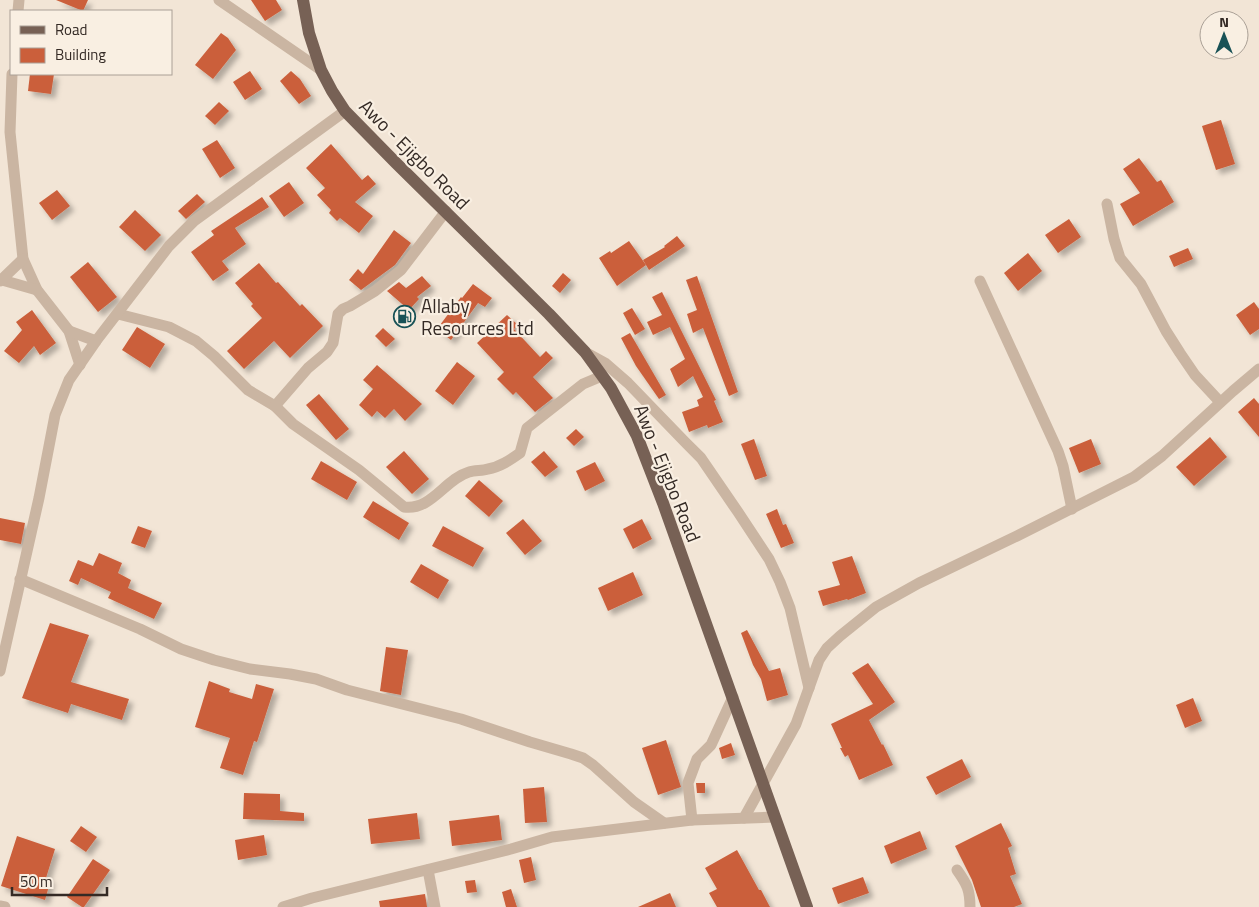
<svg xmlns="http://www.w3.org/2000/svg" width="1259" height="907" viewBox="0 0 1259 907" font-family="'Titillium Web',sans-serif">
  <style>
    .building { fill: #cb5f3b; filter: url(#shadow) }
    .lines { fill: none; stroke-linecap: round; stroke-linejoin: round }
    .minor { stroke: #cab5a2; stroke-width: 11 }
    .primary { stroke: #776155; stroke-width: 12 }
    .labels { text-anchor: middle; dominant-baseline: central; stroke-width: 4.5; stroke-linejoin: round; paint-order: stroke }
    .street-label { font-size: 19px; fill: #342a25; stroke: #f9efe2 }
    .poi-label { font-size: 19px; fill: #342a25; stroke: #f9efe2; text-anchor: start }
  </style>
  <defs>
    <filter id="shadow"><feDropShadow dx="4.5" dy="4.5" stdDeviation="2.5" flood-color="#0004"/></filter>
  </defs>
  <rect width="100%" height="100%" fill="#f2e5d6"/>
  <g class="building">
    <path d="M56 0H88L83 11Z"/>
    <path d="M251 0H276L282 10 265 21Z"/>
    <path d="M221 33 228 38 236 50 213 79 195 65Z"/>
    <path d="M250 71 262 89 245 100 233 82Z"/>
    <path d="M291 71 300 79 311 96 299 104 280 81Z"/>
    <path d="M30 74H54L51 94 28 91Z"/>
    <path d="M219 102 229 111 215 125 205 116Z"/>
    <path d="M1221 120 1235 164 1216 170 1202 126Z"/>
    <path d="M217 140 235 168 220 178 202 149Z"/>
    <path d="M331 144 362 180 368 175 376 184 355 202 373 216 359 233 340 218 337 221 329 213 331 210 317 195 325 188 306 168Z"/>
    <path d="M1139 158 1157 182 1161 180 1174 202 1133 226 1120 204 1140 193 1123 169Z"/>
    <path d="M289 182 304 203 284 217 269 196Z"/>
    <path d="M57 190 70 206 52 220 39 203Z"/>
    <path d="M197 194 205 202 186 219 178 211Z"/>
    <path d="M262 197 269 207 235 228 246 244 222 261 229 270 213 281 191 252 214 235 211 231Z"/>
    <path d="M135 210 161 235 145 251 119 227Z"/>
    <path d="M1069 219 1081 237 1058 253 1045 235Z"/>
    <path d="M394 230 411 243 395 265 361 290 349 280 358 269 363 274Z"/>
    <path d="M677 236 685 246 649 270 643 260 665 247 664 246Z"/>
    <path d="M629 241 646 265 617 286 599 258 610 251 611 253Z"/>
    <path d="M1188 248 1193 259 1174 267 1169 256Z"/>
    <path d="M1028 253 1042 271 1018 291 1004 273Z"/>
    <path d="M88 262 117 297 98 312 70 277Z"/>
    <path d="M259 263 276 283 278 282 300 306 302 304 323 326 290 358 274 341 244 369 227 351 262 318 251 306 253 304 235 283Z"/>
    <path d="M563 273 571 280 560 293 552 286Z"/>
    <path d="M422 276 431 286 417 297 419 299 409 310 387 291 399 282 406 288Z"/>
    <path d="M697 276 738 392 729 396 703 328 693 333 687 314 697 310 686 280Z"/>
    <path d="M473 284 492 298 485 307 478 303 451 340 437 329 461 297 462 298Z"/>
    <path d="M662 292 716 400 714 401 723 422 708 428 707 425 689 432 682 412 699 406 697 400 703 397 693 376 678 387 670 369 685 359 670 327 653 335 647 322 662 315 652 297Z"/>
    <path d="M1254 302 1259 309V329L1250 335 1236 315Z"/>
    <path d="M632 308 645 329 635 335 623 313Z"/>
    <path d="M32 310 56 343 40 355 34 346 19 363 4 351 22 330 16 322Z"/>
    <path d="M507 315 518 325 514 329 540 357 546 351 553 358 533 377 553 398 535 412 516 392 513 395 497 379 504 372 477 343Z"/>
    <path d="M137 327 165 344 150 368 122 350Z"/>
    <path d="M383 328 395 339 386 347 375 336Z"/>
    <path d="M630 333 666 395 659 399 636 366 621 338Z"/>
    <path d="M457 362 475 376 453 405 435 391Z"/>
    <path d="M377 365 422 404 405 421 394 409 385 418 377 411 372 417 359 405 373 389 363 380Z"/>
    <path d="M319 394 349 429 336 440 306 405Z"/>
    <path d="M1254 398 1259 404V437L1238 412Z"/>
    <path d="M576 429 584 437 574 446 566 438Z"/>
    <path d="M1210 437 1227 457 1194 486 1176 467Z"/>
    <path d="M754 439 767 476 755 480 741 444Z"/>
    <path d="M1091 439 1101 464 1079 473 1069 448Z"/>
    <path d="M404 451 429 479 412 494 386 467Z"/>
    <path d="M544 451 558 467 545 477 531 462Z"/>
    <path d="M321 461 357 482 347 500 311 479Z"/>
    <path d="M595 462 605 481 585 491 576 471Z"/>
    <path d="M479 480 503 501 489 517 465 496Z"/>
    <path d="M373 501 409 523 399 540 363 517Z"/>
    <path d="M777 509 783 525 786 524 794 543 781 548 766 514Z"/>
    <path d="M0 518 25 523 21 544 0 540Z"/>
    <path d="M523 519 542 541 525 555 506 533Z"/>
    <path d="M642 519 652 539 633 549 623 529Z"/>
    <path d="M138 526 152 531 145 548 131 543Z"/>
    <path d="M443 526 484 548 473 567 432 546Z"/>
    <path d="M99 553 122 563 118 573 131 580 128 588 162 603 154 619 108 598 111 592 81 578 78 585 69 581 78 560 93 566Z"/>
    <path d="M852 556 866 593 848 600 847 599 823 606 818 591 840 585 832 562Z"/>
    <path d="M421 564 449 580 438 599 410 582Z"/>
    <path d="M633 572 643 595 608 611 598 588Z"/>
    <path d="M50 623 89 635 71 682 129 699 122 720 71 704 68 713 22 698Z"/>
    <path d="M747 630 769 671 780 668 788 695 767 701 761 679 753 665 741 633Z"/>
    <path d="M386 647 408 650 401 695 380 691Z"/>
    <path d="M868 663 895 702 869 720 882 745 883 744 893 765 859 780 848 755 845 757 840 748H842L831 724 873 704 852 673Z"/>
    <path d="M209 681 230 689 229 692 252 699 256 684 274 689 257 742 254 741 243 775 220 768 230 738 195 727Z"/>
    <path d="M1193 698 1202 721 1185 728 1176 705Z"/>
    <path d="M666 740 681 787 658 795 642 748Z"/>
    <path d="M731 743 735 755 722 759 719 748Z"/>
    <path d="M962 759 971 777 936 795 926 777Z"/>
    <path d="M696 783H705V793H697Z"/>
    <path d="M544 787 547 822 525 823 523 789Z"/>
    <path d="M244 793 280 794V811L304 813V821L243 819Z"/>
    <path d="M417 813 420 839 371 844 368 819Z"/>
    <path d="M499 815 502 840 452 846 449 821Z"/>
    <path d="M1001 823 1012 846 1008 848 1016 874 1010 876 1022 904 1014 907H981L972 880 955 846Z"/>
    <path d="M81 826 97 837 86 852 70 841Z"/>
    <path d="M920 831 927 849 891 864 884 846Z"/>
    <path d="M264 835 267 855 238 860 235 840Z"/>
    <path d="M17 836 55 849 46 878 51 879 45 900 1 886Z"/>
    <path d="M737 850 759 890H761L770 907H717L709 893 717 889 705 868Z"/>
    <path d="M531 857 536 880 524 883 519 860Z"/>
    <path d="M93 859 110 870 84 907H82L67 897Z"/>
    <path d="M863 877 869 893 838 904 832 888Z"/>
    <path d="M475 880 477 892 467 893 465 881Z"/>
    <path d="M511 889 517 907H506L502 892Z"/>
    <path d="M670 893 676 907H638Z"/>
    <path d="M425 894 427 907H380L379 901Z"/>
  </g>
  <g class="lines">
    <g class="minor">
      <path d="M219 0 321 70"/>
      <path d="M18 11 19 0"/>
      <path d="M12 74 10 132 23 259 37 290 69 331 80 365"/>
      <path d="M1107 204 1114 239 1120 258 1141 284 1166 331 1180 353 1195 375 1220 402"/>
      <path d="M2 280 37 290"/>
      <path d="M0 281 23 259"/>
      <path d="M980 281 1058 451 1063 466 1072 509"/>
      <path d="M118 314 169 327 196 341 214 356 248 390 275 406 293 424 359 470 404 507C431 511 445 479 469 472 475 470 482 471 488 469 500 467 510 460 520 453L527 428 583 384 602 376"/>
      <path d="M69 331 96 341"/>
      <path d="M585 352 605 363 628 383 685 442 701 458 738 512 769 559 780 582 790 608 809 688"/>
      <path d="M275 406 308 368 327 352 333 343 338 314 343 309 350 306 375 291 401 270 446 211"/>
      <path d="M20 579 140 629 181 649 214 660 250 669 290 674 316 679 347 690 461 719 530 742 571 754 583 758 593 765 634 802 664 823"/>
      <path d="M0 671 39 498 55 415 69 380 96 341 169 246 194 221 345 111"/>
      <path d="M744 818 796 724 819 660 827 648 840 636 876 607 919 583 1017 536 1134 477 1162 456 1233 391 1259 369"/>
      <path d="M692 820 688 783 697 759 711 745 733 697"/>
      <path d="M428 870 435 907"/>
      <path d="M957 870C967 884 970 890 970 907"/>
      <path d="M0 906 5 907"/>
      <path d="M283 907 312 898 511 849 552 837 692 820 775 817"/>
    </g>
    <path class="primary" d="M303 0 309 33 321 70 332 91 345 111 396 163 549 314 585 352 611 388 637 436 663 503 807 907"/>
  </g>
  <defs>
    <symbol id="fuel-ring" viewBox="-11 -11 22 22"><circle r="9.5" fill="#f9efe2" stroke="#195256" stroke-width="1.5"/><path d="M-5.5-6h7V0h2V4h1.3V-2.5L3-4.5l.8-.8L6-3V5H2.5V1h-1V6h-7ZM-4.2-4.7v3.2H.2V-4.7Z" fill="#195256"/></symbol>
  </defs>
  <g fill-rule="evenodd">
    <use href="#fuel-ring" x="392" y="304" width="25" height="25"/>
  </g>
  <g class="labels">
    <g class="street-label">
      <text transform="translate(415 154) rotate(45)">Awo - Ejigbo Road</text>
      <text transform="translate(668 473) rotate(68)">Awo - Ejigbo Road</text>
    </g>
    <g class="poi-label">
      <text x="421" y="305">Allaby<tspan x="421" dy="22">Resources Ltd</tspan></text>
    </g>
  </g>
  <rect x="10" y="10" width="162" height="65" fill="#f9efe2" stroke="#aaa096"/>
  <rect x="20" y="26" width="25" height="8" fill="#776155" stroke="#aaa096"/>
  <text x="55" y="35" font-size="15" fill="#342a25">Road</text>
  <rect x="20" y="48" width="25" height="15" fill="#cb5f3b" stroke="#aaa096"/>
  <text x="55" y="60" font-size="15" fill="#342a25">Building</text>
  <g transform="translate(1224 35)"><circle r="24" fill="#f9efe2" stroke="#aaa096"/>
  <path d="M0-4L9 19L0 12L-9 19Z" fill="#195256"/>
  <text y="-8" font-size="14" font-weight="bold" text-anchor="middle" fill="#342a25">N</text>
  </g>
  <path d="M12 887v8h95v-8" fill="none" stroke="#342a25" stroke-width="2.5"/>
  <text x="20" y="887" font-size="15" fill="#342a25" stroke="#f9efe2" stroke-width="4" paint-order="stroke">50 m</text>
</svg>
